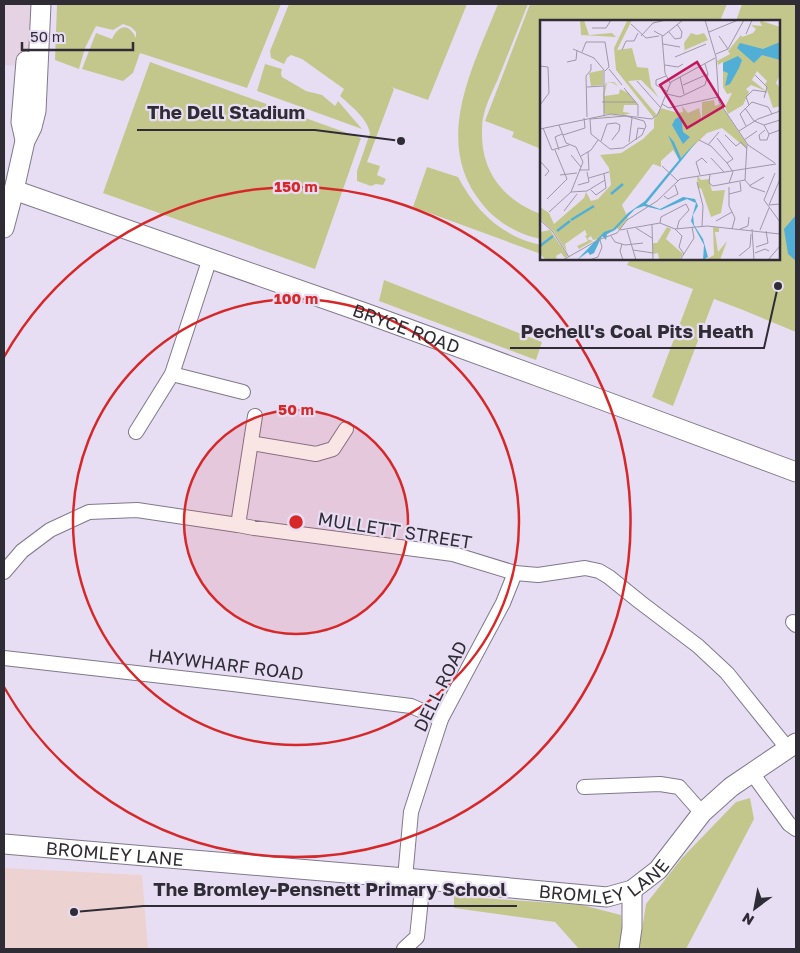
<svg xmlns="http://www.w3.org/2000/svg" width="800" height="953" viewBox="0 0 800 953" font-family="'Golos Text',sans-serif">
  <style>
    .industrial { fill: #e5d3e3 }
    .education { fill: #edd2d2 }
    .green { fill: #c4c78c }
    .water { fill: #51afd7 }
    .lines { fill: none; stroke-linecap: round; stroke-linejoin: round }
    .street-casing { stroke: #81788c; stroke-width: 16 }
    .secondary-casing { stroke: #81788c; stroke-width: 21 }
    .street { stroke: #fff; stroke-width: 14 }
    .secondary { stroke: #fff; stroke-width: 19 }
    .ring { fill: none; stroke: #d62828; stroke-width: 2.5 }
    .labels { text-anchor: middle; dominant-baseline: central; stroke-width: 4.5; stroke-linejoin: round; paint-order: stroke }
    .street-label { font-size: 18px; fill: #302c35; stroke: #e8def4 }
    .inset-river { fill: none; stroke: #51afd7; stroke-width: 2.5 }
    .inset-road { fill: none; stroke: #9e97a8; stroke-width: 1 }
    .view { fill: #c2185b; fill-opacity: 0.15; stroke: #c2185b; stroke-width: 2.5 }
    .inset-edge { fill: none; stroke: #302c35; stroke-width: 2.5 }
    .centre { fill: #d62828; stroke: #e8def4; stroke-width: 2.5 }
    .ring-label { font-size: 15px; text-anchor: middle; font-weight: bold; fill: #d62828; stroke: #e8def4; stroke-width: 4.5; stroke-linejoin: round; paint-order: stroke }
    .leader { fill: none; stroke: #302c35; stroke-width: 2 }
    .callout-dot { fill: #302c35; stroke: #e8def4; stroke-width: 2 }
    .callout-label { font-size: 19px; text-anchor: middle; font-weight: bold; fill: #302c35; stroke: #e8def4; stroke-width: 4.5; stroke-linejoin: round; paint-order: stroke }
  </style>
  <rect width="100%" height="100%" fill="#e8def4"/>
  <path class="industrial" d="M4 4H35L33 49 25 66 4 65Z"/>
  <path class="education" d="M4 868 142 875 148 948 152 949H4Z"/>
  <g class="green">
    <path d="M57 4H281L247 88 140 53 133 73 123 81 82 69 96 33 112 39C119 24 129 23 136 38V32L131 27 123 24 113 30 96 26 85 48 79 69 55 60Z"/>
    <path d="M289 4H467L428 100 391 87 394 89 367 162 380 166 377 175 386 179 383 185 376 184 371 186 357 181V171L370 133C367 118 351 106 340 96L344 89 302 59 291 55 287 58 284 64 271 58 270 51Z"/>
    <path d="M498 4H528C518 29 508 54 498 79 493 90 487 102 484 114 482 120 482 127 482 134 482 173 505 201 541 214V239C519 235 497 222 483 205 431 143 473 67 498 4Z"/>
    <path d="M530 4H727L720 21H541V149L512 137 514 132 485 121Z"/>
    <path d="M742 4H796V332L743 310 714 299 673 406 652 397 693 289 627 265 630 259H779V21H736Z"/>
    <path d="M150 62 361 138 315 269 103 193Z"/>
    <path d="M265 64 282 69 281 73 282 77 306 91 322 95 335 106 338 101 362 129 257 91Z"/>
    <path d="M427 167 458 177C476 211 502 237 541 245V254L413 207Z"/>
    <path d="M384 280 542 342 536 360 379 301Z"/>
    <path d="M750 798 754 819 686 949H639L646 904 682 858 736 802Z"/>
    <path d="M454 896 582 905 621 915 622 930 619 949H579L555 922 454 908Z"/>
  </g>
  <path class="water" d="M796 215V261L788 254 784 229Z"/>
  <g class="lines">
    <defs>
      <g id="street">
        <path d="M172 374 243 392"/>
        <path d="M136 432 172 374 210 258"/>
        <path d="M251 443 316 454 333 449 346 429"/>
        <path d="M238 525 255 416"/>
        <path d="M4 572 22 551 50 530 89 512 137 510 238 525 254 528 453 554 515 573 538 575 585 568 599 571 609 577 640 602 698 646 727 673 788 749"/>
        <path d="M793 622 796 625"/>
        <path d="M4 658 233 684 411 706 441 719"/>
        <path d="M752 773 789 824 796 829"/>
        <path d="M584 787 660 784 679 787 702 813"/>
        <path d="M405 878 411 812 441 719 503 603 515 573"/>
        <path d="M404 949 417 937 423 880"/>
      </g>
      <g id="secondary">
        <path d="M25 140 21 122 26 61"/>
        <path id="s1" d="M14 190 365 313 570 388 796 472"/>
        <path d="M4 228 14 190 25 141 32 127 36 111 41 4"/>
        <path id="s2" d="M4 844 405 878 607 897 632 890 658 870 702 813 731 787 796 743"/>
        <path d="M629 949 632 928V890"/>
      </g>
    </defs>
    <use href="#street" class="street-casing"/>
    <use href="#secondary" class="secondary-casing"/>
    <use href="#street" class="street"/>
    <use href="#secondary" class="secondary"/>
  </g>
  <circle cx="296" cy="522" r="112" fill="#d62828" fill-opacity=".12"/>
  <g class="ring">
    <circle cx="296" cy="522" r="112"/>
    <circle cx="296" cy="522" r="223"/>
    <path d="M4 357A335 335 0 1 1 4 687"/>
  </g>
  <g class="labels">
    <g class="street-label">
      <text stroke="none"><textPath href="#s1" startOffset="416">BRYCE ROAD</textPath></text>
      <text transform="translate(395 530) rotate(9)">MULLETT STREET</text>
      <text transform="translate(226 664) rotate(7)">HAYWHARF ROAD</text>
      <text transform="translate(440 686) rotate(-64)">DELL ROAD</text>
      <text stroke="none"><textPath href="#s2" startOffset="111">BROMLEY LANE</textPath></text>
      <text stroke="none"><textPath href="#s2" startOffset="606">BROMLEY LANE</textPath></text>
    </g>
  </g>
  <g transform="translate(540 20)">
    <rect width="240" height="240" fill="#e8def4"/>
    <path d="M40 0H44L49 15 72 13 76 17 41 15ZM92 0 77 30 92 28 97 47 108 48 111 66 119 78 101 60 88 61 116 94 114 98 76 50 74 28 87 1ZM219 0 240 7V55L236 63 240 68V86L233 88 225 64 227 61 217 51 212 60 226 71 211 65 206 69 209 72 203 85 188 94 185 87 192 73 187 74 183 67V42L178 45 177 41 190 34 188 31 201 15 202 17 213 13 216 9 211 5 222 6ZM151 13 157 15 164 13 168 20 145 30V34L144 23ZM63 50V65L51 66 49 53ZM74 62 79 67 73 63H67L64 76 79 74 80 69 88 73 98 85H84L83 92 91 93 84 95 94 98 81 95 53 98 83 94H64L63 74 65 65 66 63ZM174 80 175 86 180 84 206 123V128L182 108 167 113 142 137 138 138 133 130 121 141V147L113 144 82 185 88 198 79 210 77 208 58 219 53 220 51 216 47 219 53 221 39 229 37 226 48 221 45 216 47 215 45 210 25 224 27 232 14 212 0 199V187L9 193 14 204 44 178 46 172 51 181 58 179 71 165 69 148 60 135 81 133 103 119 114 108V99L121 88 138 93 143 92 142 86 148 93 159 88 162 101V82ZM157 155 161 160 169 159 172 171 185 170 181 193 171 197 161 168 158 169ZM127 207 131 209 126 219 143 234 139 240H119L118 233 113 234V223H117ZM173 207 179 208V212H175L178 232 187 221 180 240H165L174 235ZM10 210 28 236 25 238 21 233 16 236 17 240H6L0 234V212Z" fill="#c4c78c"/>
    <path d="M240 22V40L222 35 214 43 197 28 200 23 223 29ZM198 36 202 40 199 48 190 64 185 66 188 53 183 51V43ZM141 96 143 112 150 117 143 124 132 105 135 99ZM128 115 134 122 141 138 158 120 106 184 120 189 143 177 155 179 158 186 153 195 154 205 163 219 168 237 163 240 164 225 151 201 156 183 147 179 121 190 104 186 95 189 75 210 67 214 66 220 62 216 54 233 50 235 48 232 37 240 64 212 73 209 88 193 105 181 139 140Z" fill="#51afd7"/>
    <path class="inset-river" d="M71 174 83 164M31 200 54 186M17 211 30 201M0 226 13 216"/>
    <path class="inset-road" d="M165 0 176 37 179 82 208 125 235 143M91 4 106 18 119 16M52 8H66L71 0M114 11 123 16 143 0M128 11 135 19 141 18 142 12 137 4M169 12 198 0M206 14 212 0M101 16 113 3 126 0M122 16 125 53 130 63M179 16 188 29M123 24 140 27M33 29 54 38 64 50V95M82 30 86 21H94L98 13M42 32 46 22H65L69 47 65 51M176 34 188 29 204 0M135 37 166 24M27 42 36 40 37 30M125 45 138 47 143 44M0 46 8 47 9 73 0 85M69 49 82 65M215 55 227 67 224 78M126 56 116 60V65L128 72M140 57 144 74M97 61 120 87M143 65 168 54M47 67 64 66M84 68 98 85V96M127 74 140 77 165 65 168 54 165 44M62 82H96M122 84 129 88 178 77M209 85 206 77 213 70 227 72M205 88 214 101M86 96 104 101 106 106 102 115 83 128 70 129 51 114 50 99ZM47 97 46 56 51 50V44M214 101 224 105 240 100M224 105 229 114 240 110M206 106 200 94 212 82 228 87 232 94M3 108 12 130 29 125M0 109 71 94 112 99 118 94 131 62 175 38M225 110 219 115 220 120H227L229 114M199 111 218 99 240 91M23 115 45 108 44 98M185 115 196 126 201 122 207 129M177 118 193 139 187 143M96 120 98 108 105 109M159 120 171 126 187 143 193 152 189 163M204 120 217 111M61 121 67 104 76 103 80 105 79 111 72 120M89 122 92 98M207 124 205 160 211 167 225 172M168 125 179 112M19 130 15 117 22 114M31 135 41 147M41 136 51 130 58 120M171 138 184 152M0 141 9 151 5 156M122 146 138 161M39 150H49L48 132M235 153 224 180 240 202M170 154 169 163 173 166 205 160M20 155 37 153M160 155 156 142 162 138 167 143M49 158 69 152M240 159 229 185 240 184M157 162 163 186 162 206M38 165 49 162 47 152M209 166 224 157M189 167V186L195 198 192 209M51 170 56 175 66 168 64 154M31 172 47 171 65 160M189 174 201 171 200 162M124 176 128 179 138 174 135 165M7 179 27 159 15 130M24 191 37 174M9 192 31 172 43 142 36 127 26 123 19 105M0 200 13 212 29 237M176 201 192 192M120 203 121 197 146 184 149 190 139 201 137 209M112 205 113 240M96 208 112 218M135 209 142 216 139 227 144 234M200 209 208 206 209 197M212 209 214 240M80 210 120 203 135 209 167 206 240 214M87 210 96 240M220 210 229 188M71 216 75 222 85 225 103 223M82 224 80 231 83 240M216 227 228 223 226 211M93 230 113 233M215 233 225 229 229 231M199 236 210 227 211 214M23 240 58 220 77 213 87 200 117 181 140 159 236 144M49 240 58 237 62 227 60 220M140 240 154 218 152 207M228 240 240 226"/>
    <path class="view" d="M157 42 184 86 147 108 120 65Z"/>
    <rect width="240" height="240" class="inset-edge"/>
  </g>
  <circle cx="296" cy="522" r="8" class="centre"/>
  <g class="ring-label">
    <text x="296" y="192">150 m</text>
    <text x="296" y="304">100 m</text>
    <text x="296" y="415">50 m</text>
  </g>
  <path class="leader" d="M401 141L315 130H137M778 286L764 348H510M74 912L143 906H517"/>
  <g class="callout-dot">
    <circle cx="401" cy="141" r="5"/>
    <circle cx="778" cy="286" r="5"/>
    <circle cx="74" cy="912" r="5"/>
  </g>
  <g class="callout-label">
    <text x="226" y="119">The Dell Stadium</text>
    <text x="637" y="338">Pechell's Coal Pits Heath</text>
    <text x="330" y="896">The Bromley-Pensnett Primary School</text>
  </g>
  <rect width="800" height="953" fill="none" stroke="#302c35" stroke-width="10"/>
  <g transform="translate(755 908) rotate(212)" stroke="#e8def4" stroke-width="4" paint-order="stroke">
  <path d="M0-4L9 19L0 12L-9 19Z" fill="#302c35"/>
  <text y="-8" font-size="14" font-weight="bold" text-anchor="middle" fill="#302c35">N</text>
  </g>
  <path d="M22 42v8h111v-8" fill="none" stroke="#302c35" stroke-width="2.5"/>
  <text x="30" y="42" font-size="15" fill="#302c35" stroke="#e8def4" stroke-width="4" paint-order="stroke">50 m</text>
</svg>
